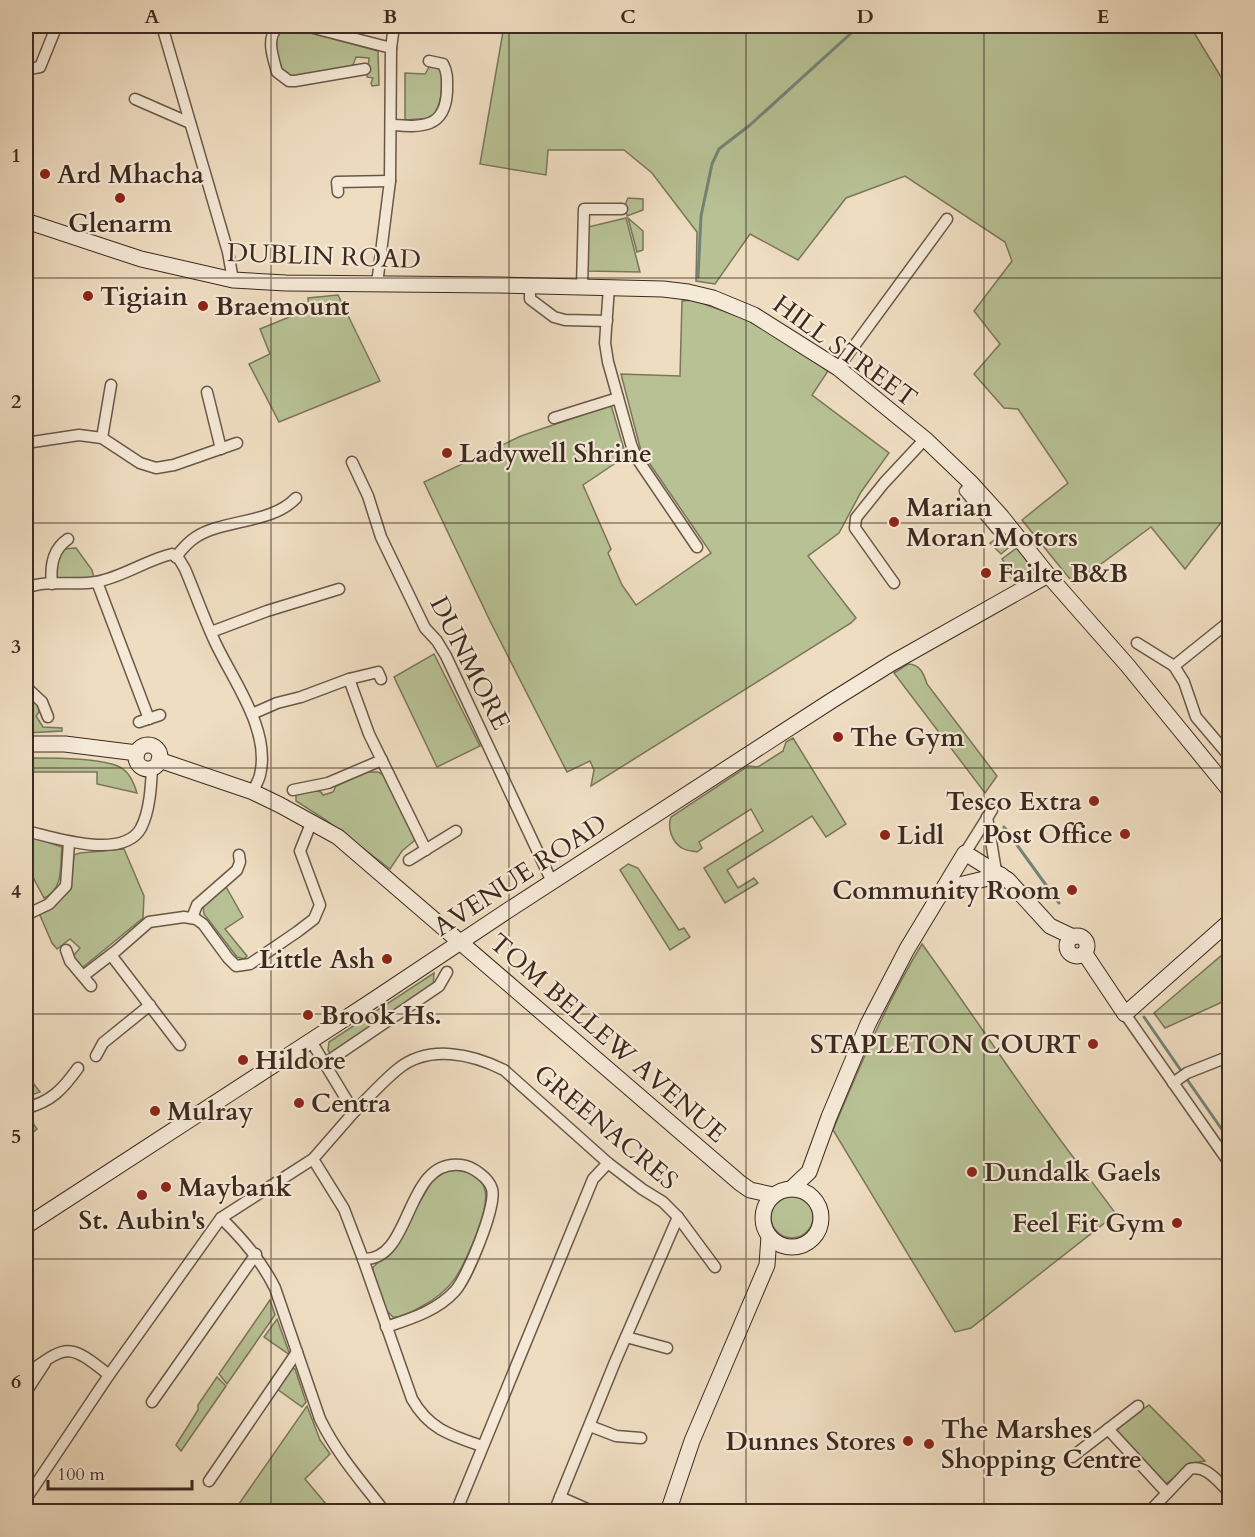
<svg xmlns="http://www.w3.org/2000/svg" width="1255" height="1537" viewBox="0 0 1255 1537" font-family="Cardo,serif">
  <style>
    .green { fill: #b7c194; stroke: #7a765a; stroke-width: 1.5 }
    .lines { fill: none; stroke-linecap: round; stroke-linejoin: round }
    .stream { stroke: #748277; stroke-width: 3 }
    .street-casing { stroke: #695748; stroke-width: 13 }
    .secondary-casing { stroke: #3c2a1f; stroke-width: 17 }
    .street { stroke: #f5e9d7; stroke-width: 10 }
    .secondary { stroke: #f5e9d7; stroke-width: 15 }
    .grid { fill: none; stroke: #3c2a1f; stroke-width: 1.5; stroke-opacity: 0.55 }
    .poi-dot { fill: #8f2418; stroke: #f5e9d7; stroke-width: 2 }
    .labels { text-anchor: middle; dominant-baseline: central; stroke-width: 4.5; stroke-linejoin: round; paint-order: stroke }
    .poi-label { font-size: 26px; font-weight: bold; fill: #3c2a1f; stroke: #f5e9d7; text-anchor: start }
    .street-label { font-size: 26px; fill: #3c2a1f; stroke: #f5e9d7 }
    .neatline { fill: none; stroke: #3c2a1f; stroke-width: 2 }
    .grid-label { font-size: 20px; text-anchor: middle; font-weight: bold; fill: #3c2a1f }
  </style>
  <rect width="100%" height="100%" fill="#efddc1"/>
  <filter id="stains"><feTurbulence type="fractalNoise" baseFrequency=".00333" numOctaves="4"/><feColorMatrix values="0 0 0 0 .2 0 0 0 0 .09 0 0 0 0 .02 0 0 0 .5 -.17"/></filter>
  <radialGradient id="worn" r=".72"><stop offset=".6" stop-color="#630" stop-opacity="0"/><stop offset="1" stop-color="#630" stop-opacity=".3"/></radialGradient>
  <g class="green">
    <path d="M504 26H1190L1229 90 1230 511 1185 569 1151 527 1074 584 1022 520 1068 483 1018 409 1004 408 974 374 1000 344 974 311 1012 261 1005 242 905 176 846 198 798 260 750 234 715 284 696 281 697 232 652 173 624 150H548L546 175 480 164Z"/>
    <path d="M286 28H293L378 51 379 85 372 86 371 83 373 78 367 77 369 58 356 57 353 65 349 67 293 77 282 73 276 56 275 35Z"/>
    <path d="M432 66 441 70C443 87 442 104 432 118L405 120V73L425 74 429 67Z"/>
    <path d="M628 198 643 199V210L627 216 625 205Z"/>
    <path d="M626 218 640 272 587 271 588 227Z"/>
    <path d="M628 218 643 231V250L637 252Z"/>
    <path d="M338 295 380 381 279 422 249 364 270 354 260 329 309 309 308 298Z"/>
    <path d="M693 300 748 320 798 350 828 371 812 395 889 453 861 492 839 533 808 556 856 618 851 623 591 786 594 770 590 761 567 772 490 621 424 482 521 436 611 405 626 456 583 485 611 549 608 553 622 585 636 605 711 553 641 451 621 374 680 376 682 301Z"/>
    <path d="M1005 532 1014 543 1001 554 990 543Z"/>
    <path d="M1018 547 1030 566 1029 570 1013 581 1010 576 1012 574 1002 559Z"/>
    <path d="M76 548 92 570 94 578H58C54 572 56 556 62 551 65 548 72 548 76 548Z"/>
    <path d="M434 654 480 746 437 767 394 677Z"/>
    <path d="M908 664C920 664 924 674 927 684L997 776 985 793 894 673Z"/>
    <path d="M26 692 39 705V712L36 716 43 727 62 728V731L26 733Z"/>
    <path d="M793 738 846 824 826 837 812 816 727 870 738 888 754 878 758 883 725 903 704 868 763 831 751 809 699 842 702 848 697 852C692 851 686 851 682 848 672 842 667 828 671 817L748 766 758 767 783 751 786 742Z"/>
    <path d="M26 758C47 758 107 757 123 769 131 775 134 784 137 793L97 784V772H26Z"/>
    <path d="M367 772H378L384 775 415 840 402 851 390 869 326 820 296 801V794L316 791 321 792 323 795 333 792 336 786Z"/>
    <path d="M26 835 62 847C60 866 64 889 44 898L27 866H26Z"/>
    <path d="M124 849 144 896 143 918 82 968 75 960 74 955 80 948 70 939 57 949 52 943 39 913C72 894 70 893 74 855L80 853Z"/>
    <path d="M628 864 638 868 679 930 684 928 690 937 670 950 620 870Z"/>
    <path d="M225 885 243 917 225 929 247 956 244 959 237 957 204 914 203 906Z"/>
    <path d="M922 944C965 1003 1005 1064 1048 1123 1070 1154 1094 1184 1116 1214L971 1328 955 1332 833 1130C860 1066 886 1003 922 944Z"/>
    <path d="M1229 949V999L1165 1028 1154 1013Z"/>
    <path d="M434 973 433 987 331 1055 328 1050 329 1042Z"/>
    <path d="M26 1074 40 1092 26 1097Z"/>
    <path d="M26 1113 37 1129 26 1138Z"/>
    <path d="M452 1170C498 1172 487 1205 476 1235 462 1270 454 1290 419 1308 411 1312 403 1318 393 1317L386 1310 373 1272V1267L389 1253 431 1183 443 1172Z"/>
    <circle cx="792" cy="1217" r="21"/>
    <path d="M270 1300 275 1315 227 1384 219 1374Z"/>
    <path d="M277 1319 290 1355 264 1337Z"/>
    <path d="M291 1368 295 1369 306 1402 302 1407 277 1389Z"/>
    <path d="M217 1377 226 1386 181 1451 176 1445 198 1410V1405Z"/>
    <path d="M1149 1405 1205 1461 1193 1463 1188 1466 1166 1484 1161 1482 1120 1437 1117 1431 1119 1426Z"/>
    <path d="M307 1406 320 1440 330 1454 305 1479 332 1511H234Z"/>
  </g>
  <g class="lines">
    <g class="stream">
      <path d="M698 277 701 216 712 164 719 149 750 125 859 26"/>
      <path d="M1004 827 1059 903"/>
      <path d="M1144 1017 1182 1072"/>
      <path d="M1186 1078 1230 1141"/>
    </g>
    <defs>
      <g id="street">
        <path d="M162 26 228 252 233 280"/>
        <path d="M279 26C265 37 273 57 277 72L289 81H295L365 69"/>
        <path d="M306 26 391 48"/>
        <path d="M26 68 29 69 40 67 55 30"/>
        <path d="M135 99 190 123"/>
        <path d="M391 125C421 127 445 129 447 92 447 81 448 73 443 64L429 61"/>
        <path d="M338 192 337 182 390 181"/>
        <path d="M377 284 390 181 391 48 394 26"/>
        <path d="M530 286V299L554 317 565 320 607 321"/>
        <path d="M582 287 584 209H622"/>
        <path d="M609 287 605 343 608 362 631 444 636 457 697 547"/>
        <path d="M838 368 947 219"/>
        <path d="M207 392 221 449"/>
        <path d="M554 418 618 398"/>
        <path d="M102 438 140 463 156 468 174 465 237 443"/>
        <path d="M26 443 79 435 102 438 111 385"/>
        <path d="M352 462 368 496 381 537 425 628 437 641 446 656 552 882"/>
        <path d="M972 484 965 491 997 529"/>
        <path d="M176 557 179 559 185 569C195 593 204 618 215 642 233 681 271 730 260 775 259 780 255 786 253 792"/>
        <path d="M176 557C182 549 188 542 196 537 224 519 272 524 296 498"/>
        <path d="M97 582 149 719"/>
        <path d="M894 583 855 528 856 518 884 483 925 439"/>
        <path d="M52 584C50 567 53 549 68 539"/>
        <path d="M26 588C47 579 74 586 96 582 123 577 146 560 172 554L176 557"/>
        <path d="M211 632 267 611 339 589"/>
        <path d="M1137 643 1174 666 1184 682 1196 717 1230 757"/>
        <path d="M1174 666 1230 621"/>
        <path d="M349 679 378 672 381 679"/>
        <path d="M26 687 42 702 48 717"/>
        <path d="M252 714 277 703 301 697 349 679 369 734 426 850"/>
        <path d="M139 722 160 715"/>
        <path d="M293 790 328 783 382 760"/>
        <path d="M987 817 996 871"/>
        <path d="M26 831C53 837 123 861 141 828 150 810 151 787 152 768"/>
        <path d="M965 853 992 810"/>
        <path d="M409 860 456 831"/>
        <path d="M26 915 49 904 66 886 69 842"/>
        <path d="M192 918 197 905 237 870 240 862 239 855"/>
        <path d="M66 950 70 961 91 986"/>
        <path d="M111 955 180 1045"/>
        <path d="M83 976 117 950 149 922 184 917 196 919 203 924 228 958 236 966 250 964 297 932 314 919 320 905 300 851 312 821"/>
        <path d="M1125 1014 1230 1164"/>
        <path d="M311 1041 354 1112C368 1098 382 1082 398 1069 429 1044 472 1054 504 1070L608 1163 642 1189 663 1202 678 1217 715 1267"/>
        <path d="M96 1056 103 1043 150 1005"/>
        <path d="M324 1064 439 986 447 972"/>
        <path d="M1173 1083 1187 1073 1230 1056"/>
        <path d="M26 1108C51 1102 63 1089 78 1068"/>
        <path d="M313 1159 344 1209 363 1259 412 1399C429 1429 450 1435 482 1446"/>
        <path d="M221 1218C243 1239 261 1260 275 1288L320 1419C337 1454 361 1481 385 1512"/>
        <path d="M363 1259C413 1262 404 1158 461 1165 472 1166 489 1178 492 1189 497 1206 467 1278 455 1291 437 1311 410 1319 386 1327"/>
        <path d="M626 1337 667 1348"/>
        <path d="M26 1374C67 1345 68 1342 109 1375"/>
        <path d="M26 1392 45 1363"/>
        <path d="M152 1402 256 1254"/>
        <path d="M590 1426 616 1436 641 1438"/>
        <path d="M1108 1429 1167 1493"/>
        <path d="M1072 1457 1138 1406"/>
        <path d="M209 1481 297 1352"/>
        <path d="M560 1497 594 1512"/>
        <path d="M26 1499 109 1375 221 1218 313 1159 354 1112"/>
        <path d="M456 1512 593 1179 608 1163"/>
        <path d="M554 1512 615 1362 678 1217"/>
        <path d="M1149 1512 1190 1469C1206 1464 1219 1483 1230 1493"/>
      </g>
      <g id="secondary">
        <path d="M26 221 141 259 233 280 286 283 499 285 663 289 688 292 713 298 754 315 838 368 925 439 972 484 1001 516 1048 575 1128 666 1230 791"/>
        <path d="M26 744H65L137 753"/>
        <circle cx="148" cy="757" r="12"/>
        <path d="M159 760 253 792 280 805 338 837 740 1183 750 1190 773 1195"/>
        <path d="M942 894 959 885 1001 875"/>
        <circle cx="1077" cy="946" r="10"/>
        <path d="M1085 954 1125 1014 1230 921"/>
        <path d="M792 1188 809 1172 829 1117 868 1024 907 949 965 853 1008 880 1050 926 1073 937"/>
        <circle cx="792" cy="1218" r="29"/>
        <path d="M26 1226 369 1003 507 911 831 701 892 663 1048 575"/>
        <path d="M668 1512 692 1441 767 1265 769 1236"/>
      </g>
    </defs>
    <use href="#street" class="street-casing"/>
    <use href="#secondary" class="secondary-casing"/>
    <use href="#street" class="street"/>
    <use href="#secondary" class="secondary"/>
  </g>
  <path class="grid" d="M271 26V1512M509 26V1512M746 26V1512M984 26V1512M26 278H1230M26 523H1230M26 768H1230M26 1014H1230M26 1259H1230"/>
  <g class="poi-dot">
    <circle cx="45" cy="174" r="6"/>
    <circle cx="120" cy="198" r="6"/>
    <circle cx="88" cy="296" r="6"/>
    <circle cx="203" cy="306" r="6"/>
    <circle cx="447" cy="453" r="6"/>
    <circle cx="894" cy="522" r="6"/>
    <circle cx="986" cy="573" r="6"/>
    <circle cx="838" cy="737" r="6"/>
    <circle cx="1094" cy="801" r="6"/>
    <circle cx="1125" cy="834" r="6"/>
    <circle cx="885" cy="835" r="6"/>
    <circle cx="1072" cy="890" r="6"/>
    <circle cx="387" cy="959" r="6"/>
    <circle cx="308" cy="1015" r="6"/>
    <circle cx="1093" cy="1044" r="6"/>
    <circle cx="243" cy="1060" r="6"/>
    <circle cx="299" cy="1103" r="6"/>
    <circle cx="155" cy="1111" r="6"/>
    <circle cx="972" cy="1172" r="6"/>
    <circle cx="166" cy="1187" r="6"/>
    <circle cx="142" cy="1195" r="6"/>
    <circle cx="1177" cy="1223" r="6"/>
    <circle cx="908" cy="1441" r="6"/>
    <circle cx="929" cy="1444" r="6"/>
  </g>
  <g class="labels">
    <g class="poi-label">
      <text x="57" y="174">Ard Mhacha</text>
      <text x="120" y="223" text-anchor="middle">Glenarm</text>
      <text x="100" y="296">Tigiain</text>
      <text x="215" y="306">Braemount</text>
      <text x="459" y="453">Ladywell Shrine</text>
      <text x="906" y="507">Marian<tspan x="906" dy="30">Moran Motors</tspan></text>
      <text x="998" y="573">Failte B&amp;B</text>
      <text x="850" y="737">The Gym</text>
      <text x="1082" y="801" text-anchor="end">Tesco Extra</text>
      <text x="1113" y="834" text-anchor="end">Post Office</text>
      <text x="897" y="835">Lidl</text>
      <text x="1060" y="890" text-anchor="end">Community Room</text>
      <text x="375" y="959" text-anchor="end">Little Ash</text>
      <text x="320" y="1015">Brook Hs.</text>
      <text x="1081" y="1044" text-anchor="end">STAPLETON COURT</text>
      <text x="255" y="1060">Hildore</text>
      <text x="311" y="1103">Centra</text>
      <text x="167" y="1111">Mulray</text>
      <text x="984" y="1172">Dundalk Gaels</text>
      <text x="178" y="1187">Maybank</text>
      <text x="142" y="1220" text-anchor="middle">St. Aubin's</text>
      <text x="1165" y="1223" text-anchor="end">Feel Fit Gym</text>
      <text x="941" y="1429">The Marshes<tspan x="941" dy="30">Shopping Centre</tspan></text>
      <text x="896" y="1441" text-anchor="end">Dunnes Stores</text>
    </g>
    <g class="street-label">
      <text transform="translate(324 256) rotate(2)">DUBLIN ROAD</text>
      <text transform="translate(845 351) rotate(36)">HILL STREET</text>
      <text transform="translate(470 663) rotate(63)">DUNMORE</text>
      <text transform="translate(520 875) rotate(-33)">AVENUE ROAD</text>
      <text transform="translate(608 1038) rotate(41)">TOM BELLEW AVENUE</text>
      <text transform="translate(606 1127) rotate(40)">GREENACRES</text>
    </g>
  </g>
  <rect width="1255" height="1537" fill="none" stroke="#efddc1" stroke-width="66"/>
  <path d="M48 1480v9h144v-9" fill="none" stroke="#3c2a1f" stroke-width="3"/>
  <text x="57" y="1480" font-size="18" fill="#3c2a1f" stroke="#f5e9d7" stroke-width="4.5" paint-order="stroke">100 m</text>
  <rect x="33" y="33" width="1189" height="1471" class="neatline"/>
  <g class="grid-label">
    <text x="152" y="23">A</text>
    <text x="390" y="23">B</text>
    <text x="628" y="23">C</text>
    <text x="865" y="23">D</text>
    <text x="1103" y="23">E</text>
    <text x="16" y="162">1</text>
    <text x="16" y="408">2</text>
    <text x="16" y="653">3</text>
    <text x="16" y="898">4</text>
    <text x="16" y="1143">5</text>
    <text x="16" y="1388">6</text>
  </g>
  <rect width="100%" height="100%" filter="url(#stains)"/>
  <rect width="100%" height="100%" fill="url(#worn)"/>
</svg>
